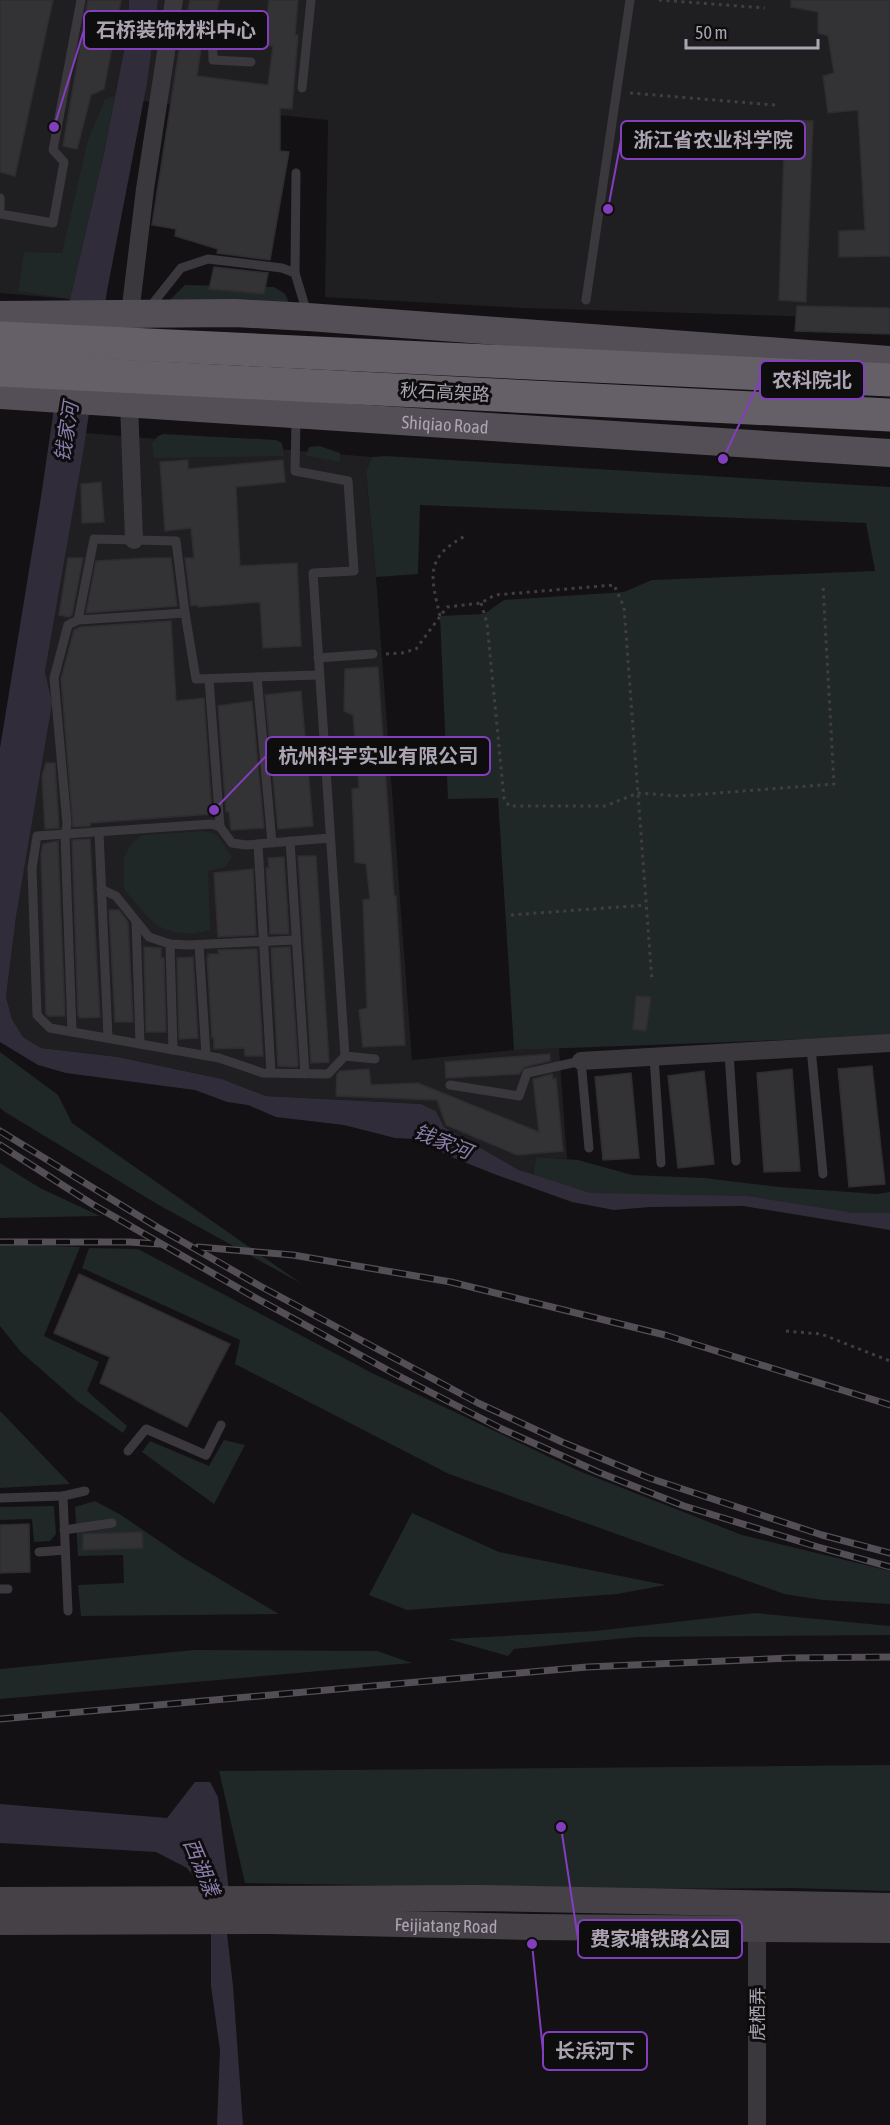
<svg xmlns="http://www.w3.org/2000/svg" width="890" height="2125" viewBox="0 0 890 2125" font-family="'Asap Condensed','Noto Sans SC',sans-serif">
  <style>
    .built { fill: #1f1e20 }
    .green { fill: #202727 }
    .water { fill: #312c3a }
    .building { fill: #333235; stroke: #2e2c2f; stroke-width: 1.5 }
    .lines { fill: none; stroke-linecap: round; stroke-linejoin: round }
    .path { stroke: #403d43; stroke-width: 3; stroke-dasharray: 3 4.5; stroke-linecap: butt }
    .lane { stroke: #3b383d; stroke-width: 9 }
    .street { stroke: #3b383d; stroke-width: 18 }
    .secondary { stroke: #454147; stroke-width: 26 }
    .primary { stroke: #544f56; stroke-width: 28 }
    .highway { stroke: #655f68; stroke-width: 33 }
    .rail-casing { stroke: #544f56; stroke-width: 7 }
    .rail { stroke: #0e0d0e; stroke-width: 4.5; stroke-dasharray: 14; stroke-linecap: butt }
    .labels { text-anchor: middle; dominant-baseline: central; stroke-width: 6; stroke-linejoin: round; paint-order: stroke }
    .street-label { font-size: 18px; fill: #aca4b2; stroke: #0e0d0e }
    .water-label { font-size: 20px; font-style: italic; fill: #8c7dac; stroke: #0e0d0e }
    .leader { fill: none; stroke: #823ebd; stroke-width: 2 }
    .callout-dot { fill: #823ebd; stroke: #0e0d0e; stroke-width: 2 }
    .callout { fill: #0e0d0e; stroke: #823ebd; stroke-width: 2 }
    .callout-label { font-size: 20px; text-anchor: middle; font-weight: bold; fill: #aca4b2 }
  </style>
  <rect width="100%" height="100%" fill="#131113"/>
  <g class="built">
    <path d="M0 0H129L128 30 103 158 70 299 0 293Z"/>
    <path d="M145 0H890V319L523 308 325 297 328 120 132 100Z"/>
    <path d="M86 433 372 457 366 473 376 577 412 1060 514 1050 559 1048 567 1159 536 1157 533 1175 519 1170 444 1127 436 1111 421 1104 266 1096 222 1079 118 1057 41 1048 23 1037 12 1019 6 997 16 917 51 703 45 672Z"/>
  </g>
  <g class="green">
    <path d="M115 96 103 158 70 299 18 291 24 252 62 253 88 140 105 99Z"/>
    <path d="M185 285 274 287 285 294 291 307 167 303Z"/>
    <path d="M163 434 276 440 282 443 284 456 154 458 152 443 158 436Z"/>
    <path d="M319 446 340 453V462L306 456 309 447Z"/>
    <path d="M386 456 890 487V1036L514 1050 498 798 448 799 440 616 484 614 504 600 624 592 652 580 875 571 866 523 420 505 418 574 376 577 366 472 372 457Z"/>
    <path d="M204 831 217 835 232 857 225 867 208 871 210 930 192 934 175 932 157 926 145 914 124 889V857L132 843 142 835Z"/>
    <path d="M0 1052 58 1095 72 1123 302 1284 157 1204 5 1112 0 1108Z"/>
    <path d="M536 1157 578 1160 632 1175 704 1178 779 1187 877 1194 890 1192V1213H854L591 1193 533 1175Z"/>
    <path d="M0 1163 40 1188 100 1216 0 1218Z"/>
    <path d="M0 1244 80 1247 44 1336 99 1362 87 1391 127 1426 123 1433 77 1401 21 1352 0 1326Z"/>
    <path d="M89 1248 138 1249 372 1373 579 1471 742 1535 890 1571V1604L823 1600 784 1594 449 1474 235 1364 240 1340 82 1268Z"/>
    <path d="M0 1411 5 1416 70 1484 0 1488Z"/>
    <path d="M224 1440 245 1445 214 1504 142 1452 150 1441 209 1466Z"/>
    <path d="M95 1501 121 1515 184 1558 279 1614 81 1616 78 1585 124 1583 123 1555 78 1556 75 1507Z"/>
    <path d="M54 1506 56 1534 50 1541 34 1542 32 1519 0 1520V1507Z"/>
    <path d="M412 1513 499 1552 666 1585 617 1594 407 1610 369 1595Z"/>
    <path d="M755 1613 890 1626V1635L637 1637 514 1649 508 1656 448 1639 595 1631Z"/>
    <path d="M194 1650 377 1651 412 1663 0 1699V1669Z"/>
    <path d="M890 1765V1891L793 1888 623 1889 245 1883 219 1771Z"/>
  </g>
  <g class="water">
    <path d="M129 0H158L147 83 107 291 84 447 45 672 52 703 16 917 6 997 12 1019 23 1037 41 1048 118 1057 222 1079 266 1096 421 1104 436 1111 444 1127 519 1170 591 1193 747 1196 854 1213H890V1230L743 1206 650 1207 614 1210 572 1202 494 1174 454 1158 415 1139 395 1138 344 1125 276 1117 248 1105 227 1102 195 1090 66 1073 38 1065 0 1042V748L41 497 70 299 103 158 128 30Z"/>
    <path d="M195 1782H210L218 1797 229 1891 225 1916 233 1986 243 2125H217L220 2050 211 1986V1926L208 1896 187 1868 156 1852 0 1843V1804L167 1818Z"/>
  </g>
  <g class="building">
    <path d="M0 0H53L15 176 0 172Z"/>
    <path d="M88 0H121L104 89 91 95 77 149 63 146Z"/>
    <path d="M190 0H219L216 15 188 10Z"/>
    <path d="M269 0H298L295 35H298L292 109 280 108V151L289 152 270 260 217 253 218 249 175 236 176 229 152 225 183 25 185 26V23L205 26 206 41H202L197 76 268 85 273 46 219 42V25L265 32Z"/>
    <path d="M791 0H890V256L839 257V231L865 230 858 110 828 113 823 76 834 73 828 36 818 33V12L791 7Z"/>
    <path d="M785 120 813 121 806 302 779 300Z"/>
    <path d="M214 267 268 273 264 294 209 289Z"/>
    <path d="M797 306 890 308V334L795 331Z"/>
    <path d="M188 460V469L283 460 285 482 236 487 240 566 297 563 301 646 263 648 260 602 198 607V605L191 606 185 558H194L191 528 165 531 160 462Z"/>
    <path d="M101 482 104 522 82 523 81 484Z"/>
    <path d="M68 558H83L72 615 69 617 59 615Z"/>
    <path d="M149 558H171L177 606 86 613 96 561Z"/>
    <path d="M171 621 176 701 204 698 212 814 90 823V826L73 827 61 679 74 630 80 627Z"/>
    <path d="M378 667 394 896H396L405 1045 363 1047 359 1010 367 1008 363 900 370 899 366 864 355 862 352 789 359 788 353 715 344 711 345 669Z"/>
    <path d="M301 691 313 826 278 829 265 695Z"/>
    <path d="M252 701 264 828 231 830 229 812H226L218 706Z"/>
    <path d="M46 763H55L59 828 45 829 42 776Z"/>
    <path d="M90 839 100 1017 80 1018 78 1015 72 840Z"/>
    <path d="M58 841 65 1016H48L46 1014 41 854 43 844Z"/>
    <path d="M298 856H316L329 1062 311 1063Z"/>
    <path d="M284 857 289 934H270L266 868H269L268 858Z"/>
    <path d="M253 869 256 935 218 937 214 873Z"/>
    <path d="M109 910H119L128 922 133 1022H115Z"/>
    <path d="M144 947 161 948V958H164L166 1032H146Z"/>
    <path d="M290 947 298 1064 297 1067 278 1066 271 948Z"/>
    <path d="M257 949 263 1056H245L244 1048 214 1049V1038H212L207 957H209L208 954H219L218 950Z"/>
    <path d="M193 957 198 1038 179 1039 177 958Z"/>
    <path d="M636 996 651 997 646 1031 633 1029Z"/>
    <path d="M550 1054V1061L525 1067 519 1074 446 1078 445 1062Z"/>
    <path d="M872 1066 885 1184 849 1187 838 1069Z"/>
    <path d="M369 1069 371 1085 418 1083 539 1132 533 1079 552 1074 553 1079 556 1078 563 1151 517 1155 446 1125 437 1100 336 1096 337 1074 340 1071Z"/>
    <path d="M792 1069 800 1171 764 1172 757 1073Z"/>
    <path d="M704 1071 714 1164 678 1168 668 1076Z"/>
    <path d="M631 1073 639 1158 603 1160 595 1077Z"/>
    <path d="M79 1274 230 1344 187 1427 100 1383 110 1357 54 1333Z"/>
    <path d="M29 1524 30 1572 0 1573V1525Z"/>
    <path d="M142 1532 143 1548 83 1550V1534Z"/>
  </g>
  <g class="lines">
    <g class="path">
      <path d="M659 0 765 8"/>
      <path d="M630 93 775 105"/>
      <path d="M481 603 487 623 504 798 509 806H605L638 793 679 796 834 784 823 585"/>
      <path d="M440 616C430 574 425 557 467 535"/>
      <path d="M386 654 402 653 416 649 447 607 481 603 495 595 614 585 624 607 652 981"/>
      <path d="M511 915 646 905"/>
      <path d="M786 1331 821 1334 890 1361"/>
    </g>
    <g class="lane">
      <path d="M172 14 212 20 213 60 251 62"/>
      <path d="M302 88 311 0"/>
      <path d="M0 198V208"/>
      <path d="M0 214 53 223 64 162 53 150 81 0"/>
      <path d="M295 273 296 173"/>
      <path d="M586 300 630 0"/>
      <path d="M150 307 181 268 208 259 282 268 295 273 307 313"/>
      <path d="M296 419 295 471 348 481 354 571 313 573 345 1056 328 1074 263 1073 219 1058 50 1028 37 1015 32 868 37 836 212 824 220 827 232 843 246 845 330 838"/>
      <path d="M78 620 94 539 176 541 185 613 196 679 319 675"/>
      <path d="M318 658 373 654"/>
      <path d="M257 677 272 843"/>
      <path d="M209 679 220 827"/>
      <path d="M99 832 108 1038"/>
      <path d="M290 841 305 1074"/>
      <path d="M258 844 271 1073"/>
      <path d="M101 889 116 896 149 937 170 944 188 945 295 940"/>
      <path d="M136 921 140 1044"/>
      <path d="M170 944 173 1050"/>
      <path d="M199 945 206 1055"/>
      <path d="M72 1032 65 835 67 824 54 678 68 625 78 620 185 613"/>
      <path d="M811 1048 823 1174"/>
      <path d="M729 1053 736 1161"/>
      <path d="M345 1056 375 1059"/>
      <path d="M654 1057 661 1163"/>
      <path d="M450 1085 519 1096 527 1073 581 1061 589 1148"/>
      <path d="M128 1451 146 1429 206 1455 221 1425"/>
      <path d="M63 1496 68 1611"/>
      <path d="M0 1498 63 1496 85 1491"/>
      <path d="M64 1530 112 1523"/>
      <path d="M39 1552 65 1550"/>
      <path d="M0 1589H8"/>
    </g>
    <g class="street">
      <path d="M130 314 145 189 174 0"/>
      <path d="M129 403 134 540"/>
      <path d="M581 1061 890 1043"/>
      <path d="M757 1917V2125"/>
    </g>
    <g class="secondary">
      <path d="M0 1900 478 1898 890 1906"/>
      <path id="s1" d="M0 1922 270 1921 532 1927 890 1930"/>
    </g>
    <g class="primary">
      <path d="M0 315 235 313 308 317 890 360"/>
      <path id="s2" d="M0 395 890 453"/>
    </g>
    <g class="highway">
      <path d="M0 338 890 380"/>
      <path d="M0 370 890 415"/>
    </g>
    <defs>
      <g id="rail">
        <path d="M0 1131 157 1227 260 1286 478 1403 562 1442 649 1478 822 1535 890 1553"/>
        <path d="M0 1145 92 1204 254 1297 393 1373 502 1429 598 1472 684 1506 818 1547 890 1567"/>
        <path d="M0 1242H129L159 1244"/>
        <path d="M198 1247 293 1255 451 1282 665 1335 890 1405"/>
        <path d="M0 1719 587 1667 790 1658 890 1657"/>
      </g>
    </defs>
    <use href="#rail" class="rail-casing"/>
    <use href="#rail" class="rail"/>
  </g>
  <g class="labels">
    <g class="street-label">
      <text transform="translate(445 392) rotate(3)">秋石高架路</text>
      <text stroke="none"><textPath href="#s2" startOffset="446">Shiqiao Road</textPath></text>
      <text stroke="none"><textPath href="#s1" startOffset="446">Feijiatang Road</textPath></text>
      <text transform="translate(757 2014) rotate(-90)">虎栖弄</text>
    </g>
    <g class="water-label">
      <text transform="translate(66 432) rotate(-81)">钱家河</text>
      <text transform="translate(443 1141) rotate(22)">钱家河</text>
      <text transform="translate(202 1867) rotate(67)">西湖漾</text>
    </g>
  </g>
  <path class="leader" d="M54 127L84 30M608 209L621 140M723 459L760 380M214 810L266 756M561 1827L578 1939M532 1944L543 2051"/>
  <g class="callout-dot">
    <circle cx="54" cy="127" r="6"/>
    <circle cx="608" cy="209" r="6"/>
    <circle cx="723" cy="459" r="6"/>
    <circle cx="214" cy="810" r="6"/>
    <circle cx="561" cy="1827" r="6"/>
    <circle cx="532" cy="1944" r="6"/>
  </g>
  <g class="callout">
    <rect x="84" y="11" width="184" height="38" rx="6"/>
    <rect x="621" y="121" width="184" height="38" rx="6"/>
    <rect x="760" y="361" width="104" height="38" rx="6"/>
    <rect x="266" y="737" width="224" height="38" rx="6"/>
    <rect x="578" y="1920" width="164" height="38" rx="6"/>
    <rect x="543" y="2032" width="104" height="38" rx="6"/>
  </g>
  <g class="callout-label">
    <text x="176" y="37">石桥装饰材料中心</text>
    <text x="713" y="147">浙江省农业科学院</text>
    <text x="812" y="387">农科院北</text>
    <text x="378" y="763">杭州科宇实业有限公司</text>
    <text x="660" y="1946">费家塘铁路公园</text>
    <text x="595" y="2058">长浜河下</text>
  </g>
  <path d="M686 39v9h132v-9" fill="none" stroke="#aca4b2" stroke-width="3"/>
  <text x="695" y="39" font-size="18" fill="#aca4b2" stroke="#0e0d0e" stroke-width="4.5" paint-order="stroke">50 m</text>
</svg>
